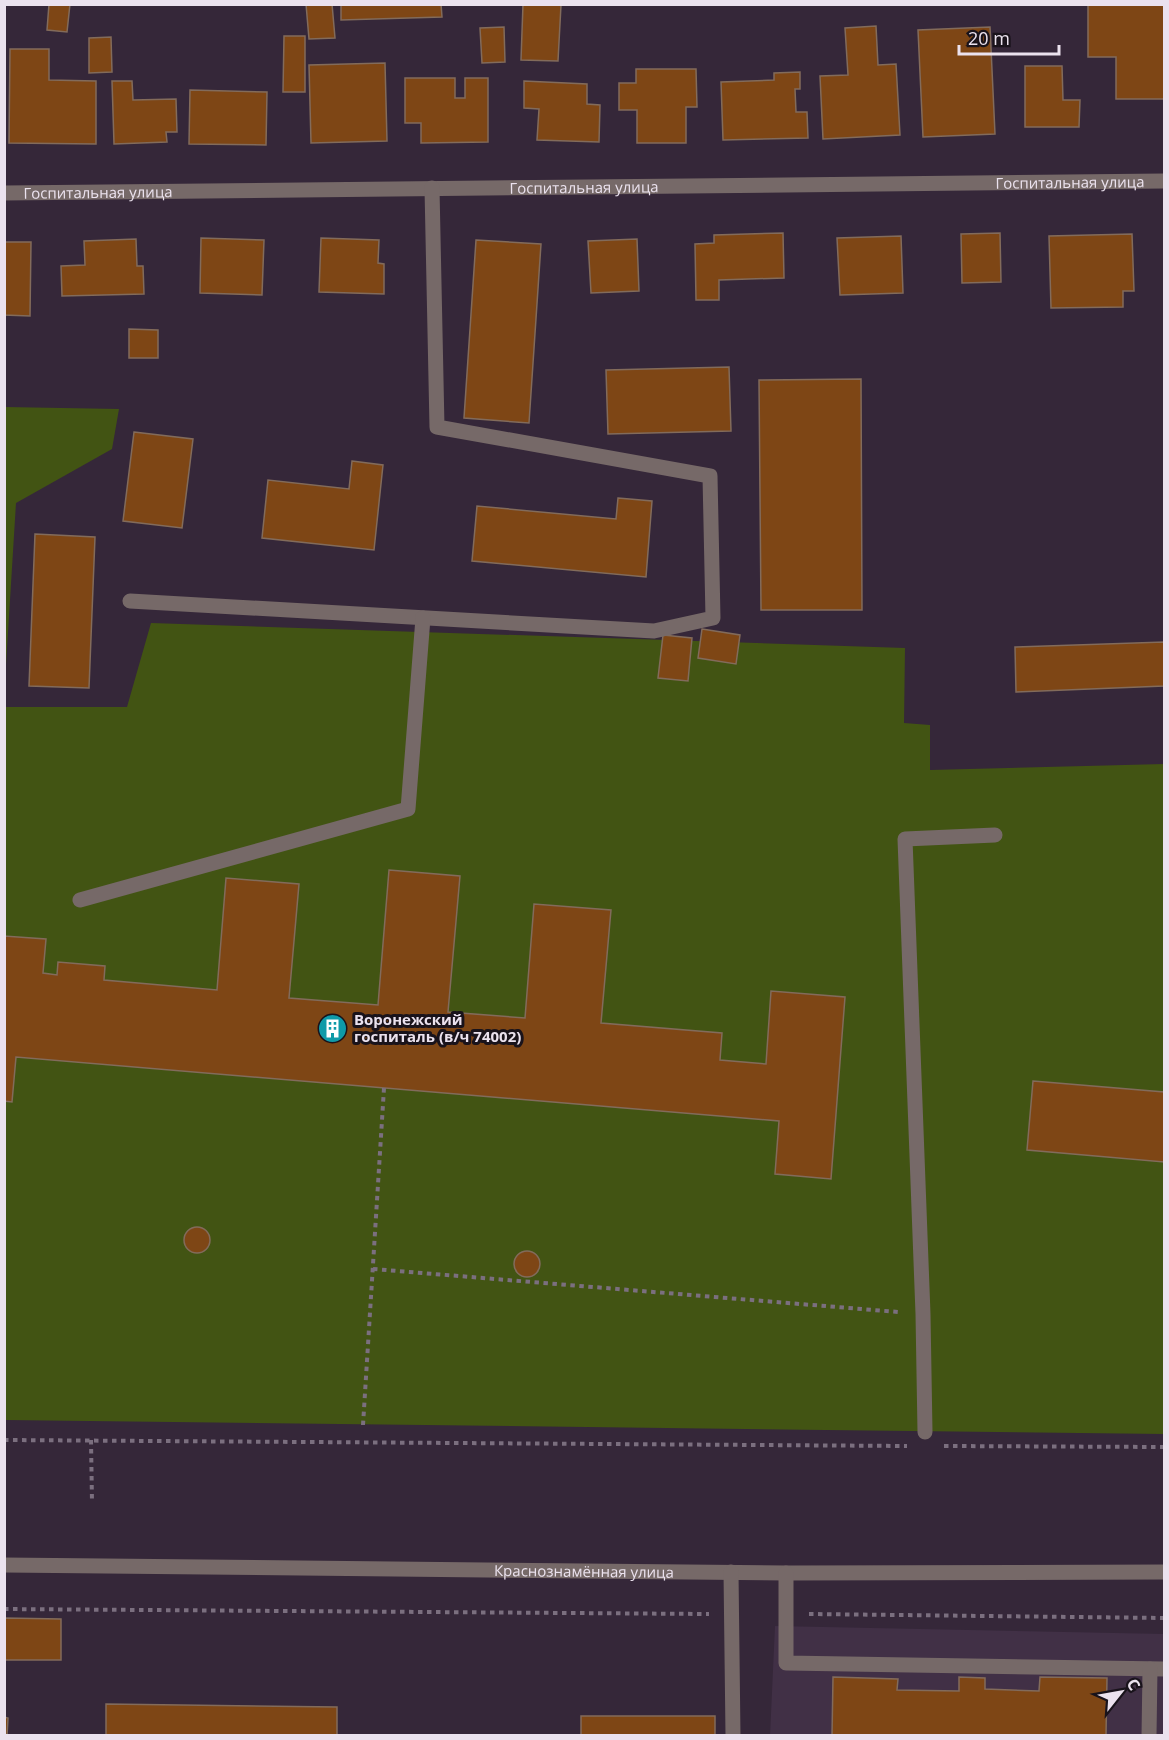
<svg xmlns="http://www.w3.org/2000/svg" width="1169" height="1740" viewBox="0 0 1169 1740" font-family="'Open Sans',sans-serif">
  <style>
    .built { fill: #413046 }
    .green { fill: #425413 }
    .building { fill: #7e4615; stroke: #826b5b; stroke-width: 1.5 }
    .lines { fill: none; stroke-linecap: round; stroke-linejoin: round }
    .path { stroke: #7b6f7f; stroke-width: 4; stroke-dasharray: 4.5 4.5; stroke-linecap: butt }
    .minor { stroke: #766968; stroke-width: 15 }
    .labels { text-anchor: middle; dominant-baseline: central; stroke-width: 6; stroke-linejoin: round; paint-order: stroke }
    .street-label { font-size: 15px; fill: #ebe2ee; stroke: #19131b }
    .poi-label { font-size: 15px; font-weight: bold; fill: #ebe2ee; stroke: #19131b; text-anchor: start }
  </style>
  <rect width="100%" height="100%" fill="#352739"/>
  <path class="built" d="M775 1626 1164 1634V1735L770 1736Z"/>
  <g class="green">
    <path d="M5 407 119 409 112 449 16 503 5 681Z"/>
    <path d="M151 623 905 648 904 723 930 725V770L1164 764V1434L5 1420V707H127Z"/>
  </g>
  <g class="building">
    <path d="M49 4H70L67 32 47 30Z"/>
    <path d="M306 4H332L335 38 309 39Z"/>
    <path d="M341 4H441L442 17 341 20Z"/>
    <path d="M523 4 561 5 558 61 521 60Z"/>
    <path d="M1088 4H1164V99H1116V57H1088Z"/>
    <path d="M876 26 878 65 896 64 900 135 823 139 820 76 848 75 845 28Z"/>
    <path d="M504 27 505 62 482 63 480 28Z"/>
    <path d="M990 27 995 134 923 137 918 30Z"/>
    <path d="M284 36H305V92H283Z"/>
    <path d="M111 37 112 72 89 73V38Z"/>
    <path d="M10 49H49V80L96 81V144L9 143Z"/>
    <path d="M385 63 387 141 311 143 309 65Z"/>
    <path d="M1025 66H1062L1063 100H1080L1079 127H1025Z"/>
    <path d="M636 69H696L697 107H686V143H637V110H619V83H636Z"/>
    <path d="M800 72V89H795L796 112H807L808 138 723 140 721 82 774 80V73Z"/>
    <path d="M405 78H455V98H465V78H488V142L421 143V123H405Z"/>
    <path d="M112 81H132L133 100 176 99 177 132H166L167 142 114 144Z"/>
    <path d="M524 81 587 84V104L600 105 599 142 537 140 539 109 524 108Z"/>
    <path d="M190 90 267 92 266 145 189 144Z"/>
    <path d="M783 233 784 278 719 280V300H696L695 244 714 243V235Z"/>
    <path d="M1000 233 1001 282 962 283 961 234Z"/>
    <path d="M1132 234 1134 291H1123V307L1051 308 1049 236Z"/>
    <path d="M901 236 903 293 840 295 837 238Z"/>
    <path d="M201 238 264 240 262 295 200 293Z"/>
    <path d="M321 238 379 240 378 263 384 264V294L319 292Z"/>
    <path d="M136 239 137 266H143L144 294 62 296 61 266 85 265 84 241Z"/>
    <path d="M637 239 639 291 591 293 588 241Z"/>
    <path d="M476 240 541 244 529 423 464 418Z"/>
    <path d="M4 242H31L30 316 4 315Z"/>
    <path d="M129 329 158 330V358H129Z"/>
    <path d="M729 367 731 431 608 434 606 370Z"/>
    <path d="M861 379 862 610H761L759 380Z"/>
    <path d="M134 432 193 439 182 528 123 521Z"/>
    <path d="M352 461 383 465 374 550 262 538 268 480 349 489Z"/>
    <path d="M618 498 652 501 646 577 472 561 477 506 616 519Z"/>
    <path d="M35 534 95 537 89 688 29 686Z"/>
    <path d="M702 629 740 635 736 664 698 658Z"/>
    <path d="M663 635 692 638 688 681 658 678Z"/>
    <path d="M1164 642V686L1016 692 1015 647Z"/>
    <path d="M389 870 460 876 448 1012 525 1018 534 904 611 910 601 1023 722 1033 720 1060 766 1064 771 991 845 997 831 1179 775 1174 779 1121 16 1057 12 1102 4 1101V936L46 939 43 973 57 975 58 962 105 966 104 980 217 990 226 878 299 884 289 998 378 1005Z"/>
    <path d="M1033 1081 1164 1092V1162L1027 1150Z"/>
    <circle cx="197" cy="1240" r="13"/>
    <circle cx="527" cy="1264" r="13"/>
    <path d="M4 1618 61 1619V1660H4Z"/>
    <path d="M833 1677 898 1679 897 1690 959 1691V1677L985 1678V1689L1039 1691 1040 1677 1107 1678 1106 1736H832Z"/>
    <path d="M106 1704 337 1707V1736H106Z"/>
    <rect x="581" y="1716" width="134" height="20"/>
    <path d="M4 1717 8 1718 7 1736H4Z"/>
  </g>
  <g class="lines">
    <g class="path">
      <path d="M373 1269 898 1312"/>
      <path d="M363 1425 384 1088"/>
      <path d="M4 1440 907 1446"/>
      <path d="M91 1440 92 1502"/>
      <path d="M944 1446 1164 1447"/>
      <path d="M4 1609 709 1614"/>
      <path d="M809 1614 1164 1618"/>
    </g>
    <g class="minor">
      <path id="s1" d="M4 193 1164 181"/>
      <path d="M130 601 654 631 713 618 710 476 437 427 432 188"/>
      <path d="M80 900 408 809 423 618"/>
      <path d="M925 1432 923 1314 905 839 995 835"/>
      <path id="s2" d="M4 1565 786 1573 1164 1572"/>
      <path d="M731 1572 733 1736"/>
      <path d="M786 1573V1663L1164 1669"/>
      <path d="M1149 1736 1150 1669"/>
    </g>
  </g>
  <defs>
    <symbol id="building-disc" viewBox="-11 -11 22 22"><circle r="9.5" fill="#0f9aa8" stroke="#19131b"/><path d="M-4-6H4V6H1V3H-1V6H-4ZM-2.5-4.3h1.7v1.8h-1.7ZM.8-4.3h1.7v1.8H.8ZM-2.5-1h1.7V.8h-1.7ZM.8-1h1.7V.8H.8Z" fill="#fff"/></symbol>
  </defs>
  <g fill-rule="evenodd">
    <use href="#building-disc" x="316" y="1012" width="33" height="33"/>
  </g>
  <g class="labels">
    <g class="street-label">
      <text stroke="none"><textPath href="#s1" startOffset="1066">Госпитальная улица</textPath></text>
      <text stroke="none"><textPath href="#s1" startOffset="580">Госпитальная улица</textPath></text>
      <text stroke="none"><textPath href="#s1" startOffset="94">Госпитальная улица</textPath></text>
      <text stroke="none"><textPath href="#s2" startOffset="580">Краснознамённая улица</textPath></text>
    </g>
    <g class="poi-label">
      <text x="354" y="1019">Воронежский<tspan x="354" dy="17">госпиталь (в/ч 74002)</tspan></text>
    </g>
  </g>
  <rect width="1169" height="1740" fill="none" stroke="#ebe2ee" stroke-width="12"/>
  <g transform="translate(1121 1692) rotate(59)" stroke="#19131b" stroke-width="4.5" paint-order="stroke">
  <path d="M0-4.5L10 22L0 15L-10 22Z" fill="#ebe2ee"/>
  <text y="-9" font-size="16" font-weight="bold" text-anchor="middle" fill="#ebe2ee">С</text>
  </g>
  <path d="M959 45v9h100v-9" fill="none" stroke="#ebe2ee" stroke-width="3"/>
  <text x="968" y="45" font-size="18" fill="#ebe2ee" stroke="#19131b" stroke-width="4.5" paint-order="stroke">20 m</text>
</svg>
